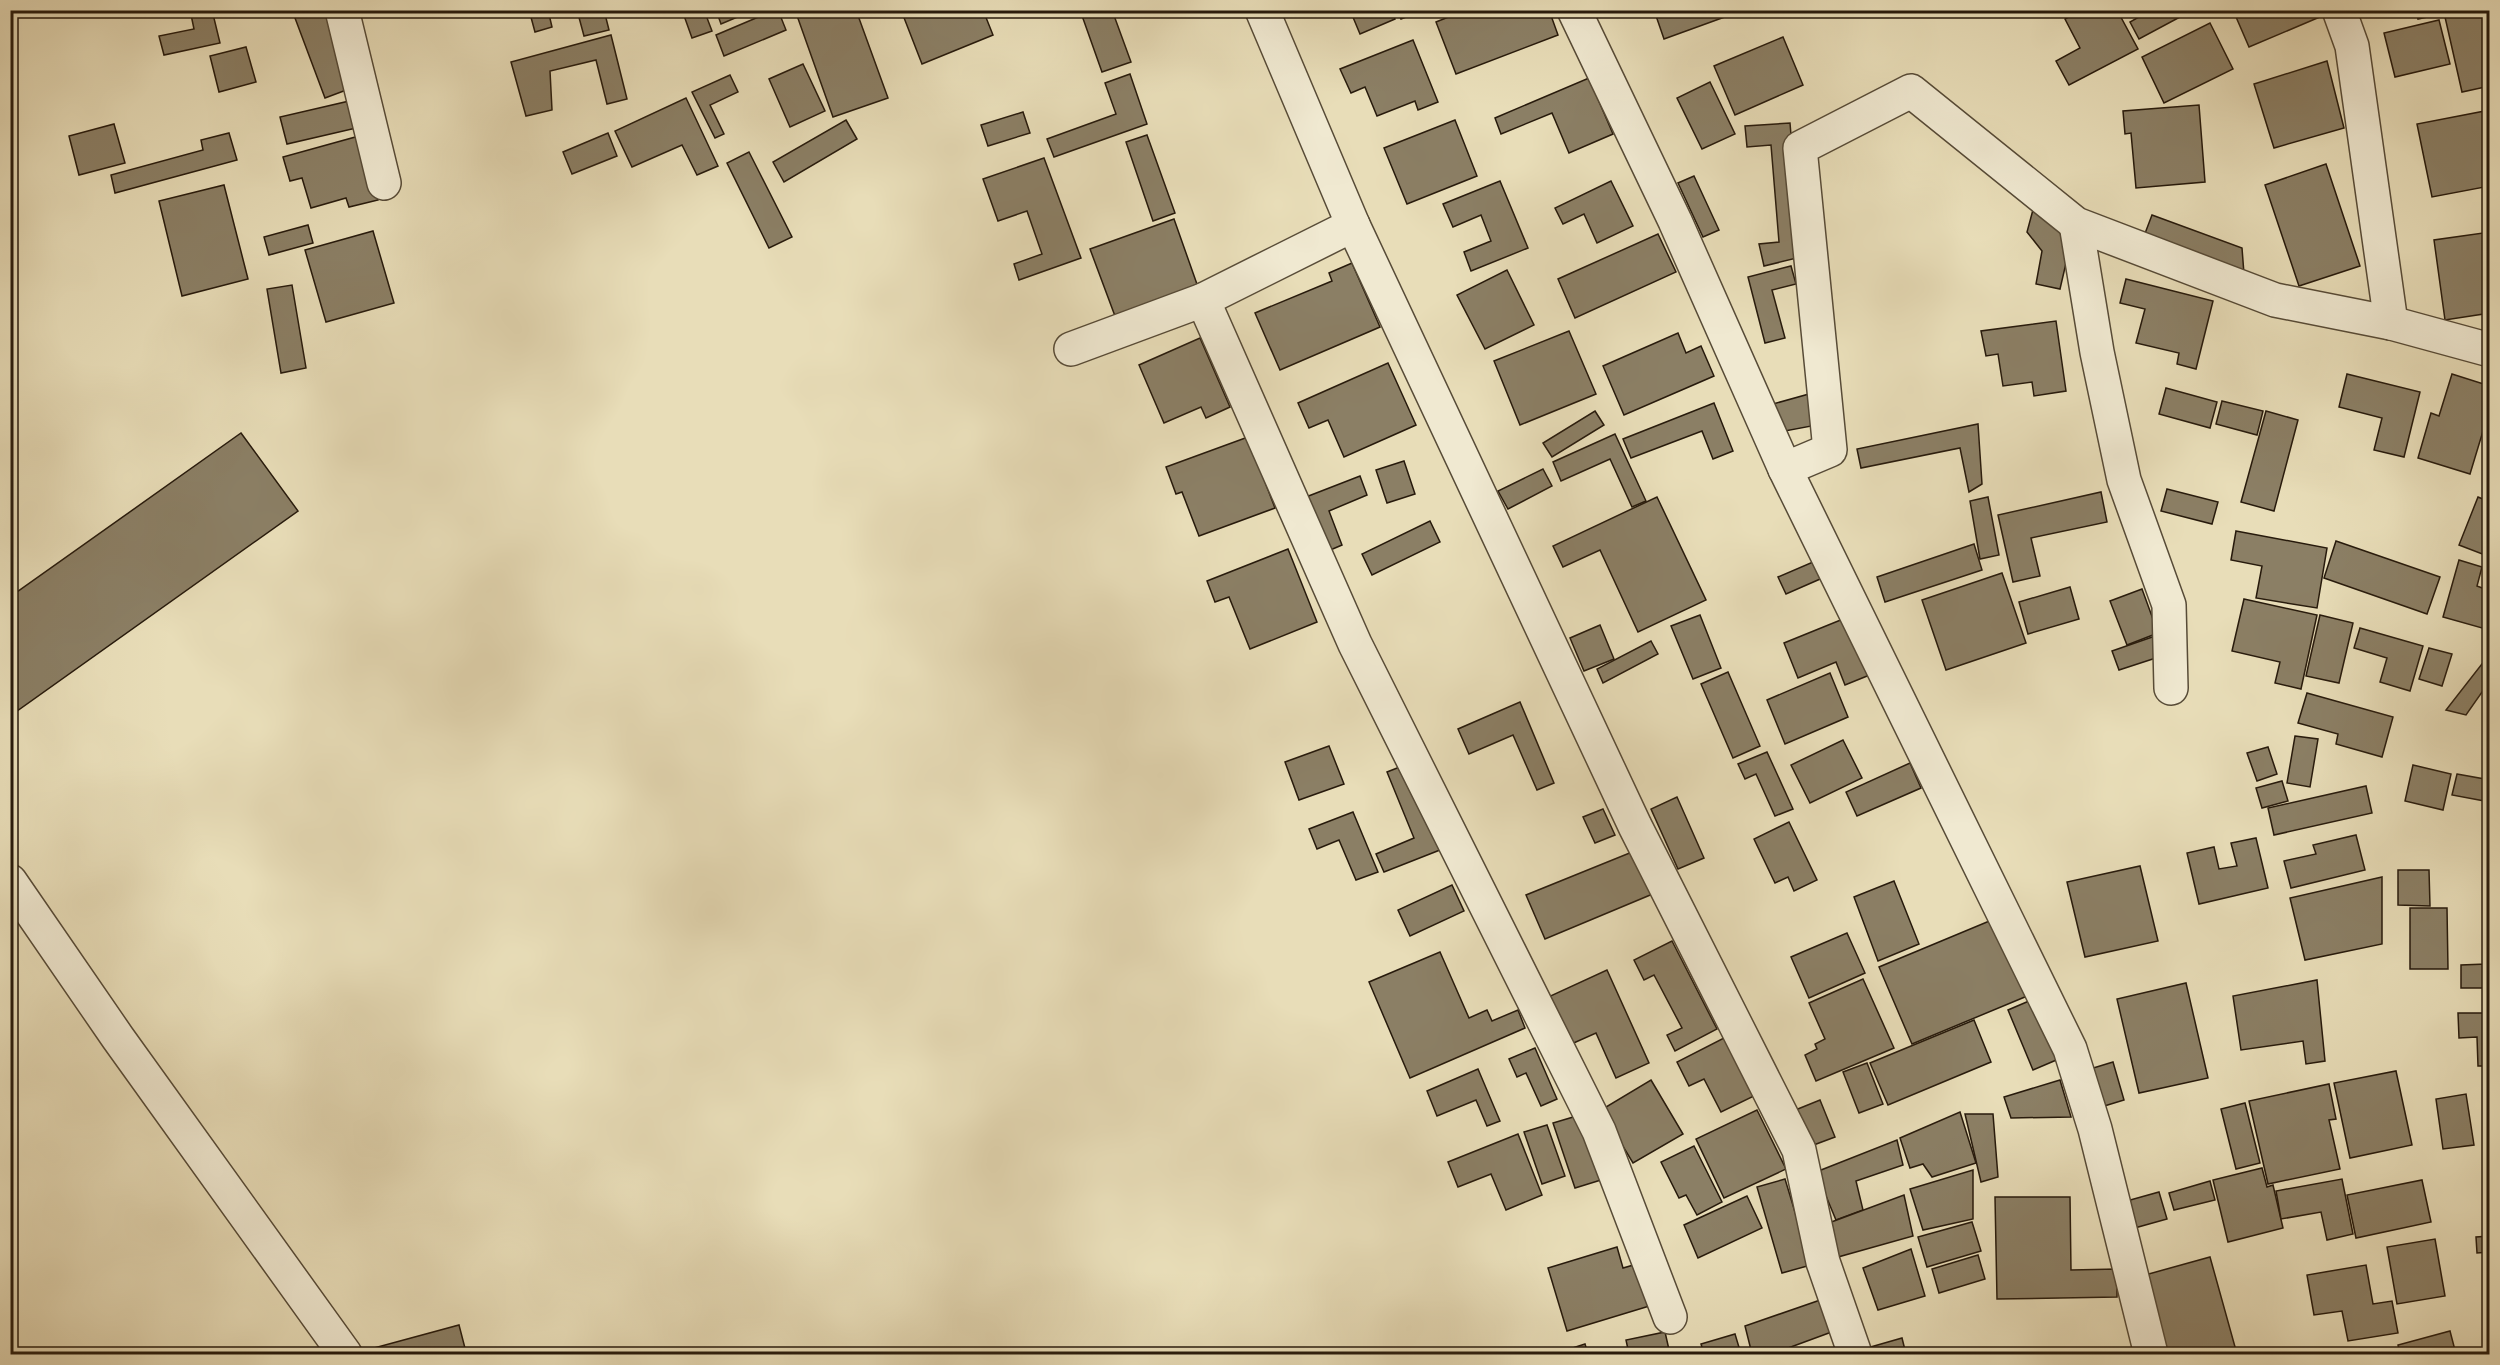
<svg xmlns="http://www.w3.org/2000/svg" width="2500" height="1365" viewBox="0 0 2500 1365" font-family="'IM FELL Double Pica',serif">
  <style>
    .building { fill: #8b7f65; stroke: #271a0c; stroke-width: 1.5 }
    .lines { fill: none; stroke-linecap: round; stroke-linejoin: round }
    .minor-casing { stroke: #574b37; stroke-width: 36 }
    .minor { stroke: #f0e9d1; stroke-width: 33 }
  </style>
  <rect width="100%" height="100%" fill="#e8ddb8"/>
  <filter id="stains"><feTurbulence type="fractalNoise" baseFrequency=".00333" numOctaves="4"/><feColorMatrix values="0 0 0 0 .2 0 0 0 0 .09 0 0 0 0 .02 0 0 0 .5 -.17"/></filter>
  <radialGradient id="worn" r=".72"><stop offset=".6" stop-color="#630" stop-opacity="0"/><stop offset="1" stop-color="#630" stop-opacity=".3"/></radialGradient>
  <g class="building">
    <path d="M190 10H212L220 43 164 55 159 36 194 29Z"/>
    <path d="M292 10H328L349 89 325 98Z"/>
    <path d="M529 10H548L552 27 535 32Z"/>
    <path d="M577 10H604L609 30 584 36Z"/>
    <path d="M682 10H704L712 31 692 38Z"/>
    <path d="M716 10H754L721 24Z"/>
    <path d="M775 10H778L786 30 724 56 716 35Z"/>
    <path d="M795 10H856L888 98 833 117Z"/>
    <path d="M901 10H983L993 35 922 64Z"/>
    <path d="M1080 10H1112L1131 62 1102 72Z"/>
    <path d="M1350 10H1392L1395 19 1360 34Z"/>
    <path d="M1397 10H1424L1401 19Z"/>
    <path d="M1466 10H1549L1558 35 1456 74 1436 22Z"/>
    <path d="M1654 10H1744L1664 39Z"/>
    <path d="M2081 10H2117L2138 49 2069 85 2056 61 2080 48 2065 19Z"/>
    <path d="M2151 10H2193L2139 39 2130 22Z"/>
    <path d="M2233 10H2334V11L2249 47Z"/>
    <path d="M2416 10H2458L2418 19Z"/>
    <path d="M2473 10H2486L2490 24V86L2462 92 2445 17Z"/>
    <path d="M2439 20 2450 64 2395 77 2384 33Z"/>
    <path d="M2210 23 2233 69 2164 103 2142 57Z"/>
    <path d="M611 35 627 99 607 104 596 60 550 71 552 110 526 116 511 62Z"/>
    <path d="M1783 37 1803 85 1735 115 1714 66Z"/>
    <path d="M1413 40 1438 102 1418 110 1415 101 1377 116 1365 87 1351 93 1340 69Z"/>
    <path d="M246 47 256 82 219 92 210 56Z"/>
    <path d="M2327 61 2344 128 2274 148 2254 84Z"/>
    <path d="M803 64 825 111 790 127 769 79Z"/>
    <path d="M1130 74 1147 124 1054 157 1047 139 1116 114 1105 83Z"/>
    <path d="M730 75 738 92 710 105 724 134 715 138 692 92Z"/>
    <path d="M1589 78 1613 134 1569 153 1552 113 1501 134 1495 118Z"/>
    <path d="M1710 82 1735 134 1702 149 1677 98Z"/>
    <path d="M686 98 718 166 697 175 682 145 632 167 615 131Z"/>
    <path d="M358 99 365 126 287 144 280 117Z"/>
    <path d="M2199 105 2205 182 2136 188 2131 133 2125 134 2123 111Z"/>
    <path d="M2490 110V186L2432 197 2417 124Z"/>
    <path d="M1023 112 1030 133 988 146 981 125Z"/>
    <path d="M846 120 857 139 784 182 773 162Z"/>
    <path d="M1455 120 1477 176 1407 204 1384 148Z"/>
    <path d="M1790 123 1801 257 1764 266 1759 244 1779 242 1771 145 1747 147 1745 126Z"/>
    <path d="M114 124 125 163 79 175 69 136Z"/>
    <path d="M229 133 237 160 115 193 111 175 203 150 201 140Z"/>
    <path d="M608 133 617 156 572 174 563 152Z"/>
    <path d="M1147 135 1175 213 1153 221 1126 142Z"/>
    <path d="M359 136 378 200 349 207 346 198 311 208 302 178 290 181 283 157Z"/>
    <path d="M749 152 792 237 769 248 727 163Z"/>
    <path d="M1044 158 1081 258 1019 280 1014 264 1042 254 1027 211 998 221 983 179Z"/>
    <path d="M2326 164 2360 266 2299 286 2265 185Z"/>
    <path d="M1694 176 1719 230 1703 237 1678 183Z"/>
    <path d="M1500 181 1528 248 1471 271 1464 252 1491 241 1481 215 1453 227 1443 204Z"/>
    <path d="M1611 181 1633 226 1597 243 1584 214 1563 224 1555 208Z"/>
    <path d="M224 185 248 279 182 296 159 201Z"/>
    <path d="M2034 206 2073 233 2060 289 2036 284 2042 251 2027 232Z"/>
    <path d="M2152 215 2242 248 2244 274 2144 236Z"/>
    <path d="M1174 219 1198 287 1115 316 1090 249Z"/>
    <path d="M308 225 313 243 269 255 264 237Z"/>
    <path d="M373 231 394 303 326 322 305 250Z"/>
    <path d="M2490 232V313L2445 320 2434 240Z"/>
    <path d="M1658 234 1676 272 1575 318 1558 279Z"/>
    <path d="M1352 263 1380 327 1280 370 1255 313 1332 281 1329 273Z"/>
    <path d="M1791 266 1796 284 1772 290 1785 338 1765 343 1748 277Z"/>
    <path d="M1507 270 1534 325 1485 349 1457 295Z"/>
    <path d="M2126 279 2213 301 2196 369 2177 364 2179 353 2136 343 2145 309 2120 303Z"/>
    <path d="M292 285 306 368 281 373 267 289Z"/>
    <path d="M2056 321 2066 391 2034 396 2032 382 2003 386 1998 354 1986 356 1981 331Z"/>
    <path d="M1569 331 1596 394 1520 425 1494 361Z"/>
    <path d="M1678 333 1686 353 1701 346 1714 376 1624 415 1603 366Z"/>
    <path d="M1200 338 1230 407 1206 418 1201 407 1164 423 1139 365Z"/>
    <path d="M1388 363 1416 425 1344 457 1328 420 1309 428 1298 403Z"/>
    <path d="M2347 374 2420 392 2404 457 2374 450 2382 418 2339 407Z"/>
    <path d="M2452 374 2490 386V408L2470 474 2418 458 2431 413 2439 416Z"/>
    <path d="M2166 388 2217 402 2210 428 2159 414Z"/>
    <path d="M1816 392 1817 425 1785 431 1773 404Z"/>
    <path d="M2222 401 2263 411 2257 435 2216 424Z"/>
    <path d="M1714 403 1733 451 1713 459 1702 431 1631 458 1623 439Z"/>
    <path d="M1595 411 1604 425 1552 457 1543 443Z"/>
    <path d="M2266 411 2298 420 2274 511 2241 502Z"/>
    <path d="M1978 424 1982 484 1969 492 1960 448 1861 468 1857 449Z"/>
    <path d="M241 433 298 511 10 716V597Z"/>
    <path d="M1615 434 1646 501 1632 507 1610 459 1561 481 1553 462Z"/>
    <path d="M1248 437 1275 508 1199 536 1182 492 1176 494 1166 467Z"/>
    <path d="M1404 461 1415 494 1387 503 1376 470Z"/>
    <path d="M1543 469 1552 486 1508 509 1498 491Z"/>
    <path d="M1360 476 1367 495 1329 511 1342 545 1328 551 1306 497Z"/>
    <path d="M2167 489 2218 502 2212 524 2161 511Z"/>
    <path d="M2101 492 2107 522 2031 538 2040 576 2013 582 1998 515Z"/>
    <path d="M1657 497 1706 600 1638 632 1600 550 1563 567 1553 546Z"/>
    <path d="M1988 497 1999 555 1980 559 1970 501Z"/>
    <path d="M2478 497 2490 502V557L2459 545Z"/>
    <path d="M1430 521 1440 542 1372 575 1362 554Z"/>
    <path d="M2236 531 2327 548 2317 608 2256 598 2262 566 2231 560Z"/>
    <path d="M2336 541 2440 577 2427 614 2324 578Z"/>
    <path d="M1974 544 1982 570 1885 602 1877 577Z"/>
    <path d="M1288 549 1317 622 1250 649 1229 597 1215 602 1207 581Z"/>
    <path d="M1820 559 1827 576 1786 594 1778 577Z"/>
    <path d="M2459 560 2482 567 2477 586 2490 591V617L2482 628 2443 617Z"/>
    <path d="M2002 573 2026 643 1946 670 1922 600Z"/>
    <path d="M2070 587 2079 619 2028 634 2019 602Z"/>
    <path d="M2142 589 2158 633 2127 645 2110 601Z"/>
    <path d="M2244 599 2317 615 2301 689 2275 683 2280 662 2232 651Z"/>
    <path d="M1700 615 1721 668 1693 679 1671 626Z"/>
    <path d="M2320 615 2353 623 2339 683 2306 676Z"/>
    <path d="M1848 617 1872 674 1845 685 1836 662 1798 678 1784 643Z"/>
    <path d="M1600 625 1614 659 1584 671 1570 638Z"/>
    <path d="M2360 628 2423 646 2410 691 2380 682 2387 658 2354 648Z"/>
    <path d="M2158 635 2165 655 2119 670 2112 651Z"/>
    <path d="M1651 641 1658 654 1603 683 1597 669Z"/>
    <path d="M2429 648 2452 654 2442 686 2419 679Z"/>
    <path d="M2485 660 2490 661V693L2482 692 2466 715 2446 710Z"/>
    <path d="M1728 672 1760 746 1733 758 1701 684Z"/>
    <path d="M1830 673 1848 717 1785 744 1767 700Z"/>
    <path d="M2307 693 2393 717 2382 757 2336 744 2338 734 2298 723Z"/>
    <path d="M1520 702 1554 783 1537 790 1513 735 1469 754 1458 729Z"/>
    <path d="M2295 736 2318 739 2310 787 2287 783Z"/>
    <path d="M1843 740 1862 778 1810 803 1791 765Z"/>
    <path d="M1329 746 1344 784 1299 800 1285 762Z"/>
    <path d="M2268 747 2277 774 2257 781 2247 753Z"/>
    <path d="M1767 752 1793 809 1775 816 1756 774 1745 779 1738 764Z"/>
    <path d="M1410 763 1445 848 1384 872 1376 854 1414 838 1387 772Z"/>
    <path d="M1910 763 1921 788 1857 816 1846 792Z"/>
    <path d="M2413 765 2451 774 2443 810 2405 801Z"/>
    <path d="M2457 774 2490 780V802L2452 795Z"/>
    <path d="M2282 781 2288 801 2262 808 2256 788Z"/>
    <path d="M2366 786 2372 813 2274 835 2268 808Z"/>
    <path d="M1677 797 1704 858 1678 869 1651 809Z"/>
    <path d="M1603 809 1615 835 1595 843 1583 817Z"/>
    <path d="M1353 812 1378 872 1356 880 1339 840 1317 849 1309 829Z"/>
    <path d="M1789 822 1817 880 1794 891 1788 877 1775 883 1754 839Z"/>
    <path d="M2356 835 2365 870 2291 888 2284 861 2316 854 2313 845Z"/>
    <path d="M2256 838 2268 888 2199 904 2187 853 2214 847 2219 869 2237 866 2231 843Z"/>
    <path d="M1637 850 1655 893 1545 939 1526 895Z"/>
    <path d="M2140 866 2158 941 2085 957 2067 882Z"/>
    <path d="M2398 870H2429L2430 906 2398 905Z"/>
    <path d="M2382 877V944L2305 960 2290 898Z"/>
    <path d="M1894 881 1919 944 1878 961 1854 897Z"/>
    <path d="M1452 885 1464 911 1410 936 1398 910Z"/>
    <path d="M2410 908H2447L2448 969H2410Z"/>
    <path d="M1999 917 2032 994 1912 1044 1879 967Z"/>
    <path d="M1847 933 1865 973 1809 998 1791 957Z"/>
    <path d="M1672 941 1717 1029 1675 1051 1667 1035 1682 1028 1654 975 1644 980 1634 960Z"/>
    <path d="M2485 950H2490V988H2461V965L2486 964Z"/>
    <path d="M1440 952 1469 1018 1487 1010 1492 1021 1518 1010 1525 1028 1410 1078 1369 982Z"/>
    <path d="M1607 970 1649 1063 1616 1078 1596 1033 1567 1046 1546 998Z"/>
    <path d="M1863 979 1894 1048 1816 1081 1805 1055 1817 1049 1815 1044 1825 1039 1809 1003Z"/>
    <path d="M2317 980 2325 1061 2306 1064 2303 1041 2241 1050 2233 996Z"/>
    <path d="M2186 983 2208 1078 2139 1093 2117 999Z"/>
    <path d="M2036 998 2061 1058 2033 1070 2008 1010Z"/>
    <path d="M2458 1013H2490V1066H2478L2477 1037 2459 1038Z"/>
    <path d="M1974 1020 1991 1062 1888 1105 1870 1063Z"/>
    <path d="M1724 1038 1754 1096 1721 1112 1704 1079 1689 1086 1677 1062Z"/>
    <path d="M1535 1048 1557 1099 1541 1106 1526 1073 1517 1077 1509 1059Z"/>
    <path d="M2113 1062 2124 1100 2101 1107 2090 1069Z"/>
    <path d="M1867 1063 1883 1104 1859 1113 1843 1072Z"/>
    <path d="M1478 1069 1500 1121 1487 1126 1476 1100 1437 1116 1427 1091Z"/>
    <path d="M2396 1071 2412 1145 2350 1158 2334 1083Z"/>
    <path d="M1651 1080 1683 1134 1633 1163 1601 1110Z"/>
    <path d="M2060 1080 2071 1117 2011 1118 2004 1097Z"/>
    <path d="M2329 1084 2336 1119 2329 1120 2340 1169 2268 1184 2249 1101Z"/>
    <path d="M2466 1094 2474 1145 2443 1149 2436 1099Z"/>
    <path d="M1820 1100 1835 1137 1803 1149 1788 1113Z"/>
    <path d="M2245 1103 2260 1163 2236 1169 2221 1109Z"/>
    <path d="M1757 1110 1786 1169 1724 1198 1696 1139Z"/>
    <path d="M1960 1112 1976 1163 1932 1177 1923 1164 1910 1168 1900 1138Z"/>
    <path d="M1965 1114H1993L1998 1177 1981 1182Z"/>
    <path d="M1580 1115 1601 1180 1575 1188 1553 1123Z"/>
    <path d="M1547 1125 1565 1176 1542 1184 1524 1132Z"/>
    <path d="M1518 1134 1542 1195 1506 1210 1491 1174 1458 1187 1448 1162Z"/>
    <path d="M1897 1140 1903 1165 1856 1181 1863 1210 1836 1220 1816 1172Z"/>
    <path d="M1694 1146 1722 1202 1697 1215 1686 1195 1679 1198 1661 1162Z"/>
    <path d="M2262 1168 2267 1187 2273 1185 2283 1228 2228 1242 2213 1180Z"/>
    <path d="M1973 1170V1219L1923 1230 1910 1189Z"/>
    <path d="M1785 1179 1811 1265 1782 1273 1757 1187Z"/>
    <path d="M2342 1179 2353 1234 2327 1240 2321 1212 2281 1219 2276 1191Z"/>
    <path d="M2422 1180 2431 1222 2356 1238 2347 1195Z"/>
    <path d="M2210 1181 2215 1200 2174 1210 2169 1193Z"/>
    <path d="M2159 1192 2167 1219 2131 1229 2123 1202Z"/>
    <path d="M1904 1195 1913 1236 1838 1257 1826 1224Z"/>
    <path d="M1747 1196 1762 1228 1698 1258 1684 1225Z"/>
    <path d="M1995 1197H2070L2071 1270 2117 1269V1297L1997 1299Z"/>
    <path d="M1972 1222 1981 1251 1927 1267 1918 1237Z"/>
    <path d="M2490 1236V1252L2477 1253 2476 1237Z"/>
    <path d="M2435 1239 2445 1296 2397 1304 2387 1247Z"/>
    <path d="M1617 1247 1623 1268 1644 1262 1656 1304 1567 1331 1548 1268Z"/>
    <path d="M1911 1249 1925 1296 1878 1310 1863 1268Z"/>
    <path d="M1978 1255 1985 1279 1939 1293 1932 1269Z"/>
    <path d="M2210 1257 2237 1354H2167L2145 1275Z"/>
    <path d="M2366 1265 2373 1304 2392 1301 2398 1333 2348 1341 2342 1311 2314 1315 2307 1275Z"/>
    <path d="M1826 1298 1837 1330 1780 1351 1781 1354H1752L1745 1326Z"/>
    <path d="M459 1325 466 1352 459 1354H376L374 1348Z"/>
    <path d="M2450 1331 2456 1354H2400L2398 1345Z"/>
    <path d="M1665 1332 1670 1354H1629L1626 1340Z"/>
    <path d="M1735 1334 1741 1354H1704L1701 1344Z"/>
    <path d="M1902 1338 1906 1354H1869L1867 1348Z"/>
    <path d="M1585 1344 1588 1354H1554Z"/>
  </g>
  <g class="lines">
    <defs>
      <g id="minor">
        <path d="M342 10 384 183"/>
        <path d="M1262 10 1353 225 1635 826 1799 1150 1823 1262 1855 1354"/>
        <path d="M1574 10 1675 221 1785 469 2070 1049 2095 1129 2151 1354"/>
        <path d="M2339 10 2352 46 2391 323"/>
        <path d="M2076 224 2097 352 2124 480 2169 605 2171 688"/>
        <path d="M1203 300 1355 644 1599 1131 1670 1317"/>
        <path d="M1071 349 1203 300 1353 225"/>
        <path d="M1785 469 1830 450 1800 148 1911 91 2076 224 2275 300 2391 323 2490 350"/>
        <path d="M10 881 118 1038 345 1354"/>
      </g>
    </defs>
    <use href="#minor" class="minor-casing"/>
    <use href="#minor" class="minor"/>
  </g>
  <rect width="2500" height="1365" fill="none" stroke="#e8ddb8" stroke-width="36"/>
  <rect x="12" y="12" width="2476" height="1341" fill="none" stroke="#271a0c" stroke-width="3"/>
  <rect x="18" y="18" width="2464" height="1329" fill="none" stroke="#271a0c" stroke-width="1.5"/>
  <rect width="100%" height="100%" filter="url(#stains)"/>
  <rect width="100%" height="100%" fill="url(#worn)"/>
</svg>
